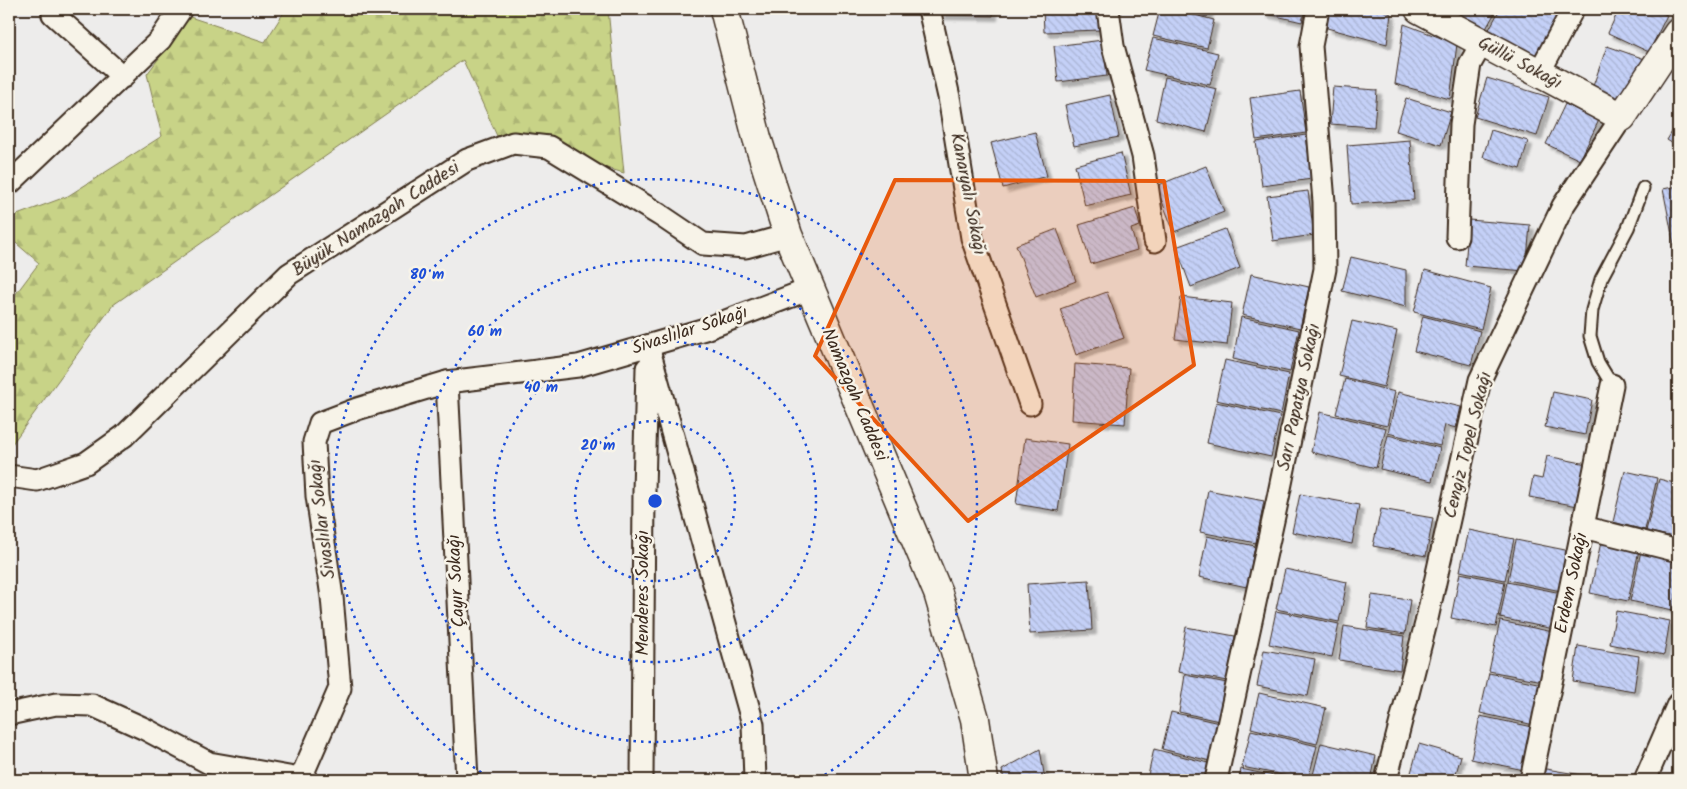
<svg xmlns="http://www.w3.org/2000/svg" width="1687" height="789" viewBox="0 0 1687 789" font-family="Kalam,sans-serif">
  <style>
    .forest { fill: url(#forest-firs); stroke: #827e52 }
    .building { fill: url(#building-back-hatch); stroke: #3b2a1e; filter: url(#shadow) }
    .lines { fill: none; stroke-linecap: round; stroke-linejoin: round }
    .lane-casing { stroke: #3b2a1e; stroke-width: 15 }
    .street-casing { stroke: #3b2a1e; stroke-width: 25 }
    .secondary-casing { stroke: #3b2a1e; stroke-width: 31 }
    .lane { stroke: #f7f3e8; stroke-width: 11 }
    .street { stroke: #f7f3e8; stroke-width: 21 }
    .secondary { stroke: #f7f3e8; stroke-width: 28 }
    .marked { fill: #e8590c; fill-opacity: 0.2; stroke: #e8590c; stroke-width: 4; stroke-linejoin: round }
    .ring { fill: none; stroke: #1d4ed8; stroke-width: 2.5; stroke-dasharray: 2.5 5 }
    .labels { text-anchor: middle; dominant-baseline: central; stroke-width: 5; stroke-linejoin: round; paint-order: stroke }
    .street-label { font-size: 18px; fill: #3b2a1e; stroke: #f7f3e8 }
    .centre { fill: #1d4ed8; stroke: #f7f3e8; stroke-width: 2.5 }
    .ring-label { font-size: 15px; text-anchor: middle; font-weight: bold; fill: #1d4ed8; stroke: #f7f3e8; stroke-width: 5; stroke-linejoin: round; paint-order: stroke }
  </style>
  <defs>
    <pattern id="forest-firs" width="22" height="20" patternUnits="userSpaceOnUse" patternTransform="scale(1.25)"><rect width="22" height="20" fill="#c8d387"/><path d="M5 1l3.5 6h-7zM16 11l3.5 6h-7z" fill="#adb574"/></pattern>
    <pattern id="building-back-hatch" width="6" height="6" patternUnits="userSpaceOnUse" patternTransform="scale(1.25)"><rect width="6" height="6" fill="#c4d0f7"/><path d="M-1 5l2 2M0 0l6 6M5-1l2 2" fill="none" stroke="#a9b3d3"/></pattern>
    <filter id="shadow"><feDropShadow dx="4.5" dy="4.5" stdDeviation="1" flood-color="#0004"/></filter>
  </defs>
  <rect width="100%" height="100%" fill="#edeceb"/>
  <filter id="ink" filterUnits="userSpaceOnUse"><feTurbulence type="fractalNoise" baseFrequency=".02" numOctaves="2"/><feDisplacementMap in="SourceGraphic" scale="10" xChannelSelector="R" yChannelSelector="G"/><feConvolveMatrix kernelMatrix="1 2 1 2 8 2 1 2 1" color-interpolation-filters="sRGB"/></filter>
  <g filter="url(#ink)">
    <path class="forest" d="M286 9H608L624 173 497 136 463 60 113 305 9 448V303L39 263 9 237V218L68 196 162 136 147 74 190 17 265 42Z"/>
    <g class="building">
      <path d="M941 9H993V16L940 15Z"/>
      <path d="M1043 9H1100V30L1044 32Z"/>
      <path d="M1160 9H1170L1214 20 1207 48 1153 36Z"/>
      <path d="M1177 9H1209L1207 17Z"/>
      <path d="M1264 9H1305L1302 22 1263 13Z"/>
      <path d="M1329 9H1380L1391 14 1387 44 1327 28Z"/>
      <path d="M1435 9H1497L1483 34Z"/>
      <path d="M1500 9H1542L1560 18 1537 62 1486 35Z"/>
      <path d="M1619 9H1653L1667 15 1649 52 1608 33Z"/>
      <path d="M1404 24 1457 44 1450 99 1395 84Z"/>
      <path d="M1153 38 1218 53 1210 85 1144 70Z"/>
      <path d="M1103 40 1107 76 1058 82 1054 46Z"/>
      <path d="M1607 46 1645 59 1631 102 1592 89Z"/>
      <path d="M1165 77 1217 89 1206 132 1156 119Z"/>
      <path d="M1487 78 1549 97 1537 136 1475 117Z"/>
      <path d="M1333 87 1377 90 1374 127 1330 124Z"/>
      <path d="M1300 91 1306 133 1256 140 1250 98Z"/>
      <path d="M1110 95 1119 137 1074 146 1065 105Z"/>
      <path d="M1406 98 1451 112 1441 145 1396 131Z"/>
      <path d="M1565 104 1599 120 1580 160 1546 144Z"/>
      <path d="M1678 122V147L1667 140Z"/>
      <path d="M1491 130 1528 141 1520 169 1483 157Z"/>
      <path d="M1035 132 1047 176 1003 188 991 143Z"/>
      <path d="M1306 135 1312 179 1262 186 1256 142Z"/>
      <path d="M1410 140 1414 200 1351 204 1347 145Z"/>
      <path d="M1121 153 1131 195 1085 206 1075 165Z"/>
      <path d="M1206 166 1224 212 1174 232 1156 186Z"/>
      <path d="M1678 186V250H1675L1663 189Z"/>
      <path d="M1308 191 1314 235 1273 241 1267 196Z"/>
      <path d="M1135 208 1140 226 1131 229 1137 250 1091 264 1079 225Z"/>
      <path d="M1469 220 1530 225 1526 271 1465 266Z"/>
      <path d="M1057 229 1076 281 1036 297 1016 245Z"/>
      <path d="M1225 229 1240 268 1191 287 1176 247Z"/>
      <path d="M1351 257 1406 270V307L1342 291Z"/>
      <path d="M1425 270 1491 288 1481 329 1414 312Z"/>
      <path d="M1251 274 1309 287 1300 328 1242 315Z"/>
      <path d="M1107 292 1124 338 1076 355 1060 309Z"/>
      <path d="M1181 297 1232 303 1227 345 1175 339Z"/>
      <path d="M1423 316 1480 331 1471 365 1414 351Z"/>
      <path d="M1241 317 1299 330 1290 372 1233 359Z"/>
      <path d="M1352 321 1397 331 1384 387 1339 376Z"/>
      <path d="M1225 360 1289 374 1281 414 1216 400Z"/>
      <path d="M1075 364 1129 368 1125 424 1072 420Z"/>
      <path d="M1345 379 1395 392 1387 426 1336 414Z"/>
      <path d="M1398 392 1461 407 1456 428 1445 425 1440 446 1388 433Z"/>
      <path d="M1553 392 1592 400 1585 435 1545 427Z"/>
      <path d="M1216 402 1280 416 1271 457 1207 443Z"/>
      <path d="M1320 412 1386 428 1376 468 1311 452Z"/>
      <path d="M1388 435 1440 448 1432 481 1380 469Z"/>
      <path d="M1025 438 1068 444 1058 511 1016 504Z"/>
      <path d="M1547 456 1587 464 1578 506 1529 497 1533 477 1542 479Z"/>
      <path d="M1625 471 1657 478 1645 530 1613 522Z"/>
      <path d="M1659 479 1678 484V538L1646 531Z"/>
      <path d="M1208 490 1264 501 1256 543 1200 532Z"/>
      <path d="M1300 494 1359 505 1352 544 1292 532Z"/>
      <path d="M1381 509 1433 518 1426 556 1373 546Z"/>
      <path d="M1469 530 1514 539 1505 580 1460 571Z"/>
      <path d="M1207 536 1255 546 1247 587 1199 577Z"/>
      <path d="M1516 540 1570 551 1561 591 1508 580Z"/>
      <path d="M1601 542 1639 550 1628 601 1590 593Z"/>
      <path d="M1641 551 1678 558V585L1673 610 1630 601Z"/>
      <path d="M1285 569 1347 582 1339 622 1276 609Z"/>
      <path d="M1460 573 1505 582 1496 627 1451 618Z"/>
      <path d="M1089 580 1092 630 1030 634 1027 584Z"/>
      <path d="M1507 582 1561 593 1554 629 1500 618Z"/>
      <path d="M1372 595 1410 600 1405 634 1367 628Z"/>
      <path d="M1276 611 1339 624 1332 657 1269 644Z"/>
      <path d="M1616 611 1670 621 1664 655 1610 644Z"/>
      <path d="M1500 621 1553 632 1543 681 1489 671Z"/>
      <path d="M1344 626 1404 636 1400 670 1339 660Z"/>
      <path d="M1186 627 1235 636 1227 681 1178 672Z"/>
      <path d="M1578 646 1639 656 1634 691 1573 681Z"/>
      <path d="M1264 650 1315 659 1308 696 1257 686Z"/>
      <path d="M1489 673 1542 684 1534 725 1480 713Z"/>
      <path d="M1185 675 1227 683 1219 721 1179 712Z"/>
      <path d="M1259 693 1326 708 1317 744 1251 728Z"/>
      <path d="M1171 712 1219 723 1210 761 1162 749Z"/>
      <path d="M1480 716 1533 727 1524 770 1471 759Z"/>
      <path d="M1251 730 1317 746 1308 780 1242 767Z"/>
      <path d="M1321 743 1376 756 1371 780H1335L1313 775Z"/>
      <path d="M1419 744 1461 756 1454 780H1409Z"/>
      <path d="M1040 749 1045 780H1004L1002 770Z"/>
      <path d="M1154 749 1208 763 1204 780H1147Z"/>
      <path d="M1540 768 1612 780H1538Z"/>
      <path d="M1241 769 1292 780H1239Z"/>
    </g>
    <g class="lines">
      <defs>
        <path id="lane" d="M1612 385 1598 362 1590 336 1592 310 1601 279 1628 228 1643 188"/>
        <g id="street">
          <path d="M55 9 53 14 123 77"/>
          <path d="M929 9 949 97 972 238 1030 404"/>
          <path d="M1108 9 1113 46 1143 156 1155 241"/>
          <path d="M1539 73 1573 9"/>
          <path d="M9 184 160 40 181 9"/>
          <path d="M1457 237 1461 124 1470 64 1482 43"/>
          <path d="M648 346 753 724 755 780"/>
          <path d="M447 382 467 780"/>
          <path d="M9 476 37 480 86 463 124 436 289 274 467 160 513 143 549 147 660 215 703 244 746 247 788 235"/>
          <path d="M1583 527 1678 551"/>
          <path d="M9 714 56 704 92 705 145 729 209 763 300 779"/>
          <path d="M300 780 340 688 332 597 317 496 314 442 320 423 357 409 447 382 578 366 705 329 810 289"/>
          <path d="M642 780 644 491 647 368"/>
          <path d="M1216 780 1278 498 1325 269 1324 202 1311 46 1318 9"/>
          <path d="M1386 780 1426 623 1480 380 1563 206 1622 117"/>
          <path d="M1531 780 1612 385"/>
          <path d="M1645 780 1678 704"/>
        </g>
        <g id="secondary">
          <path d="M724 9 757 138 788 235 938 593 975 719 984 780"/>
          <path d="M1419 9 1622 117 1678 33"/>
        </g>
      </defs>
      <use href="#lane" class="lane-casing"/>
      <use href="#street" class="street-casing"/>
      <use href="#secondary" class="secondary-casing"/>
      <use href="#lane" class="lane"/>
      <use href="#street" class="street"/>
      <use href="#secondary" class="secondary"/>
    </g>
  </g>
  <path class="marked" d="M895 180 1164 181 1194 365 968 521 815 356Z"/>
  <g class="ring">
    <circle cx="655" cy="501" r="80"/>
    <circle cx="655" cy="501" r="161"/>
    <circle cx="655" cy="501" r="241"/>
    <path d="M494 780A322 322 0 1 1 816 780"/>
  </g>
  <g class="labels">
    <g class="street-label">
      <text transform="translate(1520 63) rotate(28)">Güllü Sokağı</text>
      <text transform="translate(968 194) rotate(79)">Kanaryalı Sokağı</text>
      <text transform="translate(376 219) rotate(-33)">Büyük Namazgah Caddesi</text>
      <text transform="translate(690 331) rotate(-18)">Sivaslılar Sokağı</text>
      <text transform="translate(854 395) rotate(67)">Namazgah Caddesi</text>
      <text transform="translate(1299 397) rotate(-78)">Sarı Papatya Sokağı</text>
      <text transform="translate(1468 445) rotate(-76)">Cengiz Topel Sokağı</text>
      <text transform="translate(322 519) rotate(-97)">Sivaslılar Sokağı</text>
      <text transform="translate(457 581) rotate(-93)">Çayır Sokağı</text>
      <text transform="translate(1572 583) rotate(-78)">Erdem Sokağı</text>
      <text transform="translate(643 593) rotate(-90)">Menderes Sokağı</text>
    </g>
  </g>
  <circle cx="655" cy="501" r="8" class="centre"/>
  <g class="ring-label">
    <text x="427" y="279">80 m</text>
    <text x="485" y="336">60 m</text>
    <text x="541" y="392">40 m</text>
    <text x="598" y="450">20 m</text>
  </g>
  <rect width="1687" height="789" fill="none" stroke="#f7f3e8" stroke-width="30"/>
  <rect x="15" y="15" width="1657" height="759" fill="none" stroke="#3b2a1e" stroke-width="2" filter="url(#ink)"/>
</svg>
